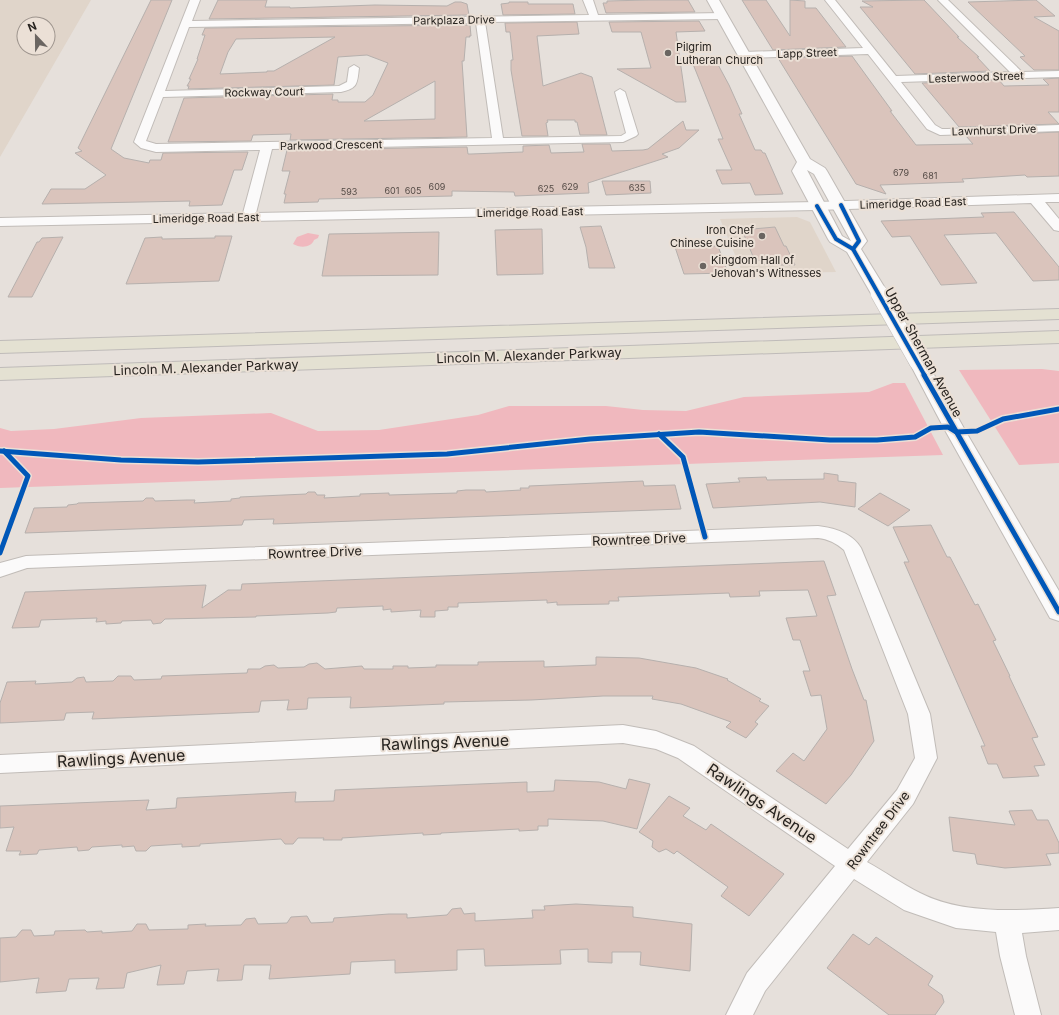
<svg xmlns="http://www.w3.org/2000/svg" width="1059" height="1015" viewBox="0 0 1059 1015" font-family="Inter,sans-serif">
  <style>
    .built { fill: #e0d5ca; fill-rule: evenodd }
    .green { fill: #f0b8be }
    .building { fill: #dac4bc; stroke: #b6b0ad; fill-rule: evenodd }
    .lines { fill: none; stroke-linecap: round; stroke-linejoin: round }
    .street-casing { stroke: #c1bcb8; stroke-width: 2 }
    .secondary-casing { stroke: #c1bcb8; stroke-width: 2 }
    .highway-casing { stroke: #bfbbb9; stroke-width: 2 }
    .street { fill: #fbfafa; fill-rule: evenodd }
    .secondary { fill: #fbfafa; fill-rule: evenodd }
    .highway { fill: #e4e1d2; fill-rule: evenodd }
    .secondary-bridge-casing { stroke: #c1bcb8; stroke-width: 18; stroke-linecap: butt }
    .secondary-bridge { stroke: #fbfafa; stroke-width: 17 }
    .cycleway-far1-casing { stroke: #ebe0d6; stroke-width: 6 }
    .cycleway-casing { stroke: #ebe0d6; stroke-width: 8 }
    .cycleway-far1 { stroke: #0057b8; stroke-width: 4 }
    .cycleway { stroke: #0057b8; stroke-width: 5 }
    .poi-dot { fill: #6a6561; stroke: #ebe0d6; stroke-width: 1.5 }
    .labels { text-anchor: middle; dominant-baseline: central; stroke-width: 4; stroke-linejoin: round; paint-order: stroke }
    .far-number-label { font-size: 9px; fill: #544b46 }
    .far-street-label { font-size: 11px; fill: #27231f; stroke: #ebe0d6 }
    .far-poi-label { font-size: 11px; fill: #27231f; stroke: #ebe0d6; text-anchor: start }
    .street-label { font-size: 13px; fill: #27231f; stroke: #ebe0d6 }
    .near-street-label { font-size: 16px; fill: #27231f; stroke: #ebe0d6 }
  </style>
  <rect width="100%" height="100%" fill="#e6e0db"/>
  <g class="built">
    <path d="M0 0H91L0 157ZM24 24H48V48H24Z"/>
    <path d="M797 217 810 222 836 272 743 274 720 219Z"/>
  </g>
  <g class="green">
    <path d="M308 233 319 235 318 238 314 240C311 248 300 248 293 244L297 237Z"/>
    <path d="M1042 369 1059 371V463L1019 465 959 370Z"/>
    <path d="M893 383H905L943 455 0 488V428L11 431 54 429 141 418 271 413 318 431 379 430 478 415 509 406H606L643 410 686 411 744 397 869 392Z"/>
  </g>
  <g class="building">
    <path d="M151 0H172L111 149 124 158 149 163 150 160H161L163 153 248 152 242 170H234L222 205 189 206 190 201 42 204 51 189H85L106 175 75 153 82 151 78 148Z"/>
    <path d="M218 0H267L265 7H290V8L375 5 447 6 455 2H461L467 4 469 15 209 19Z"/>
    <path d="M648 0H688L695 12 606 13 603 3H607V1Z"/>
    <path d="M742 0H766L790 36V0L805 1V8H816L846 47 773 50Z"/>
    <path d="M924 0 959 37H957L979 57H977L990 71 915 74 860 7H873L862 1Z"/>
    <path d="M1036 0 1055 16 1034 17 1059 31V70H1034L1020 57 1025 56 968 2Z"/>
    <path d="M509 2H528V4H573L575 14 503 15 501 4 509 3Z"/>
    <path d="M699 21 705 31 676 32 686 102H676L617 69 651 68 641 32H612L609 22Z"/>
    <path d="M577 22 579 34 537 36 543 86 581 73 592 77 607 135H580L577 122H575V120H547L548 122 546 123 548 136H522L511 70V60H513L510 32H506L505 23Z"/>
    <path d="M470 25 471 36H469L470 37H466L464 61H462L467 137 290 140 291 134 253 135 251 141 168 142 184 98 333 94 332 100H338V102H365L373 95 388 63 367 55 338 57 334 85 188 89 189 86H187L191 79H189L198 59H197L205 35H202L205 28ZM335 37 274 71H267V72L220 74 228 52 236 39ZM435 81V119L364 121Z"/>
    <path d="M852 56 892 111H890L916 145 973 144 966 136 1059 132V176L1027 177 1025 175 962 179 964 182 880 185 886 194 856 184 778 58Z"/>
    <path d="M691 59H715L729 85 742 114H739L755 150H761L763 153H765L783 194 755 195 750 183 722 184 716 170H732L718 139H723Z"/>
    <path d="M1059 78V112H1048L1059 124 959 127 922 83 999 80 1004 86 1049 85 1043 79Z"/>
    <path d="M683 121 686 130H699L679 148 662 154 668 157 588 183 589 193 515 196 514 192 452 191V196L319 199 318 202 284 203 286 194H284L290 171H282L287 150 467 147 468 154H471L523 152V146L549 145 551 153 584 152 582 144H610L612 151 643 150 648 149Z"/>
    <path d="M602 181H650L651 193 606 195Z"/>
    <path d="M1014 212 1059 267V280L1033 281 996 233 944 235 977 283 941 285 910 236 892 237 881 221 984 217 981 213Z"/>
    <path d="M601 226 615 268H589L586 247 580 227Z"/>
    <path d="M775 227 784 246H786L795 265H769L764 264 763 260 755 261 742 230Z"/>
    <path d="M542 229 543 274 497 275 495 230Z"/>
    <path d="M439 232 438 275 322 276 329 234Z"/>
    <path d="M215 236H232L219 281 126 284 145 238 162 237V239L215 238Z"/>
    <path d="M63 237 32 297H8L37 242H39L42 238Z"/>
    <path d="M718 246 728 273 684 274 675 247Z"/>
    <path d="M824 473 838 475V481L856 483 855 507 820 502 713 508 706 484 740 482 738 478 766 477 767 480 824 479Z"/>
    <path d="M643 481 644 486 675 485 681 509 273 524 274 519 244 520 242 525 25 533 34 508 67 507 68 505 77 504 78 503 143 501 146 498H153L155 501 187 500H195L194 503 231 501V499L240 498V497L306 494 308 492H315L317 495H325L324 498 360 496V494L389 493V495L457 493V491L466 490H485L486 492 521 490 520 488H529V486Z"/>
    <path d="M880 493 910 510 888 526 858 509Z"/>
    <path d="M931 525 947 557H950L975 605 978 604 996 640 993 641 1010 676H1009L1038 737 1032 738 1045 765 1034 766 1039 776 1003 778 997 764H988L981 746H985L904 562H909L893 527Z"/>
    <path d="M824 561 836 595 827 596 852 669 864 700H866L874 741 851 775 826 804 776 771 793 753 804 761 827 729 821 695 811 696 803 671H810L800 640H793L786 618 817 616 808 590 759 591 760 596 730 597 729 593 618 597 619 601H609V604L557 605V602L547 603V600L458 603V607H448V610L435 611V617H420L421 610 391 612V609L383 610V606L337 608 336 612 328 613 256 616V617L165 619 161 623 153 624 151 620 122 621 121 623 106 624V621L96 622 97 618 41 620 39 627 12 628 25 592 206 585 202 608 228 590H241L242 584Z"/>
    <path d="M596 657 639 658 696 668 728 679 727 680 761 699 759 701 769 706 755 722 758 724 746 738 726 727 731 722 681 704 652 699 653 696H603L531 700 444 702V704L350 708 351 697 308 698 307 709 287 710 289 700 261 701 259 712 92 719 94 712 66 713 64 720 0 723V703L7 682 36 681 35 684 72 682 77 678 84 677 86 682 113 681 118 676H131L134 680 161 679 162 676 247 673 248 669H260L265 666 274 665 278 668 304 667 309 664 317 663 325 669 362 666 364 669H393V666H408V668L436 667V665H478V662L544 661V667L596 665Z"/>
    <path d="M629 779 650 784 637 829 603 821 548 819V826H538V830L519 831V829L441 833V834L423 835V833L342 838V840H323L324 838H298L293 844H285L281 839 200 844V846L182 847V844L151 846 146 851H136L134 846 122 847V845L92 847 89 850 78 851 77 847 39 850 37 854 19 855 21 851H6L14 827 0 828V806L149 800 146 810 176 808 177 798 296 792 295 802 334 801 335 790 527 782V792L554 791 555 780 599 782 626 789Z"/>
    <path d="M669 796 690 808 683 816 706 830 711 824 784 874 749 916 721 896 728 887 677 851 674 854 666 849 659 852 652 847 653 841 639 832Z"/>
    <path d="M1032 810 1037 820H1048L1059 843V853L1046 854 1051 865 1005 868 977 864 975 854 953 851 949 817 1015 825 1009 811Z"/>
    <path d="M576 904 633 907V917L692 924 690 971 640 965 641 952H612V963L588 962V949L560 950 561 964 485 966 484 949 457 950V970L395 973V960L351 962 350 974 269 979 271 965H244L242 980 217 981 219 969 187 971 184 984 157 985 161 965 127 973 124 988 96 989 99 978 69 979 66 991 36 993 39 978 0 982V938L16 937 22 930H31L34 936 54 935 55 931 85 930 87 932 102 931V933L132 931 137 924H146L149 930 188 929V925L206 924 205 926 241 925 246 919 255 918 258 924 287 923 291 917 307 916 311 923 333 922 334 918 389 914H407V918L447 915 452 909 461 908 464 914 475 913V921L533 918 532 910H545L544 906Z"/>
    <path d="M853 934 869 945 876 937 933 976 928 985 942 995 944 1002 935 1015H889L827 968Z"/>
  </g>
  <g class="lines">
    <defs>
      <g id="street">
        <path d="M190 0H200L192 21 589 15 583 0H593L598 15 723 13 728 16 723 19 485 22 503 138 621 136 626 133 615 92 620 89 625 92 638 134 636 136 623 142 272 149 256 213 817 202 1059 194V202H1045L1059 219V231L1054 230 1031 203 817 210 0 226V218L243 213 260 150 156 152 141 148 134 142ZM476 23 492 138 156 144 146 141 163 97 341 92C358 88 357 84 359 68L354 65 349 68 347 82 339 86 165 91 189 27Z"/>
        <path d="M825 0H835L896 76 1010 72 938 0H948L1022 72 1059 71V77L901 82 935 125 942 129H947L1059 125V131L940 135 927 129 868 54 744 58 739 55 744 52 863 48Z"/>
        <path d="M818 526C835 528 852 533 861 548L930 714 937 758 913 804 867 862C885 872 902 884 920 893 961 914 1015 911 1059 908V930L1022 933 1026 956 1041 1015H1015L1000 956 996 932 956 928 904 910 854 879 765 991 753 1015H726L747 973 835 866 678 758 656 749 623 743 0 773V755L623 725 656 731 694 746 848 849 897 790 915 758 908 714 844 550C836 543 828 539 818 538L27 568 0 577V563L26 556Z"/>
      </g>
      <g id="secondary">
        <path d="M707 0H719L810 159 825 168 827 171 867 241 861 249 888 293 885 297 879 298 873 297 847 252 830 242 828 239 792 171 797 162ZM807 170 814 174 851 241 842 236Z"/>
        <path d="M918 356 925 358 927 362 966 432 1059 591V621L1050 618 946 432 909 362 911 358Z"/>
      </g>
      <g id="highway">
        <path d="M1059 309V319L0 353V341Z"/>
        <path d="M1059 331V343L0 380V368Z"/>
      </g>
    </defs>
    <use href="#street" class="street-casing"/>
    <use href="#secondary" class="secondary-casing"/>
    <use href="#highway" class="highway-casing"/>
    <use href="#street" class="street"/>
    <use href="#secondary" class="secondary"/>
    <use href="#highway" class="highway"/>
    <defs>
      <path id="secondary-bridge" d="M879 293 918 362"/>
    </defs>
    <use href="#secondary-bridge" class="secondary-bridge-casing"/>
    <use href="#secondary-bridge" class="secondary-bridge"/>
    <defs>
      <g id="cycleway-far1">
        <path d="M841 205 859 241 853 249"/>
        <path d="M817 206 836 239 853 249 925 376"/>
      </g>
      <g id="cycleway">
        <path d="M924 375 1059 612"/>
        <path d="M659 434 683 457 705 537"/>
        <path d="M0 451 121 460 198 462 447 454 590 439 699 432 830 440H877L915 437 931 428 948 427 956 432 977 431 1003 419 1059 409"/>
        <path d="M0 553 28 476 4 451"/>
      </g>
    </defs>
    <use href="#cycleway-far1" class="cycleway-far1-casing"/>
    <use href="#cycleway" class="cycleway-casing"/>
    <use href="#cycleway-far1" class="cycleway-far1"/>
    <use href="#cycleway" class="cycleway"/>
  </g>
  <g class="poi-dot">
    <circle cx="668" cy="53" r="4"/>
    <circle cx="762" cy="236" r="4"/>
    <circle cx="703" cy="266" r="4"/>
  </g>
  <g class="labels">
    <g class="far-number-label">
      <text x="901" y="172">679</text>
      <text x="930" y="175">681</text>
      <text x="437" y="186">609</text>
      <text x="570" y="186">629</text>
      <text x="637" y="187">635</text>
      <text x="546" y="188">625</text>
      <text x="392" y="190">601</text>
      <text x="413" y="190">605</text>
      <text x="349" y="191">593</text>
    </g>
    <g class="far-street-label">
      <text transform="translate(454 20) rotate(-1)">Parkplaza Drive</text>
      <text transform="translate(807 53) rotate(-2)">Lapp Street</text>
      <text transform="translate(976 77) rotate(-2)">Lesterwood Street</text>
      <text transform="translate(264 92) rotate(-1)">Rockway Court</text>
      <text transform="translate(994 130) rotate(-2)">Lawnhurst Drive</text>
      <text transform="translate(331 145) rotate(-1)">Parkwood Crescent</text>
      <text transform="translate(913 203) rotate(-2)">Limeridge Road East</text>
      <text transform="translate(530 212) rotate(-1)">Limeridge Road East</text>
      <text transform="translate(206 218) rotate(-1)">Limeridge Road East</text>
    </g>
    <g class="far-poi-label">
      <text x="676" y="47">Pilgrim<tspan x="676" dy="13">Lutheran Church</tspan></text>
      <text x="754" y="230" text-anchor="end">Iron Chef<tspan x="754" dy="13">Chinese Cuisine</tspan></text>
      <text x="711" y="260">Kingdom Hall of<tspan x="711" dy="13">Jehovah's Witnesses</tspan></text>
    </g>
    <g class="street-label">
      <text transform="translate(924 352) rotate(61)">Upper Sherman Avenue</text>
      <text transform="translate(529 355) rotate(-2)">Lincoln M. Alexander Parkway</text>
      <text transform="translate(206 367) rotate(-2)">Lincoln M. Alexander Parkway</text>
      <text transform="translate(639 539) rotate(-2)">Rowntree Drive</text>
      <text transform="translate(315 552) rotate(-2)">Rowntree Drive</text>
      <text transform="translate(878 830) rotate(-53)">Rowntree Drive</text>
    </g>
    <g class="near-street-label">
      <text transform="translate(445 742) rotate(-2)">Rawlings Avenue</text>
      <text transform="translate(121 758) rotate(-3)">Rawlings Avenue</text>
      <text transform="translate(762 803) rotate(34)">Rawlings Avenue</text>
    </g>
  </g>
  <g transform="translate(36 36) rotate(338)"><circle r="19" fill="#ebe0d6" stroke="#9d948d"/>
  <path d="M0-3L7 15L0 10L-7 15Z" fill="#6a6561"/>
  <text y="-6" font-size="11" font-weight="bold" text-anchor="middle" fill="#27231f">N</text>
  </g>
</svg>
